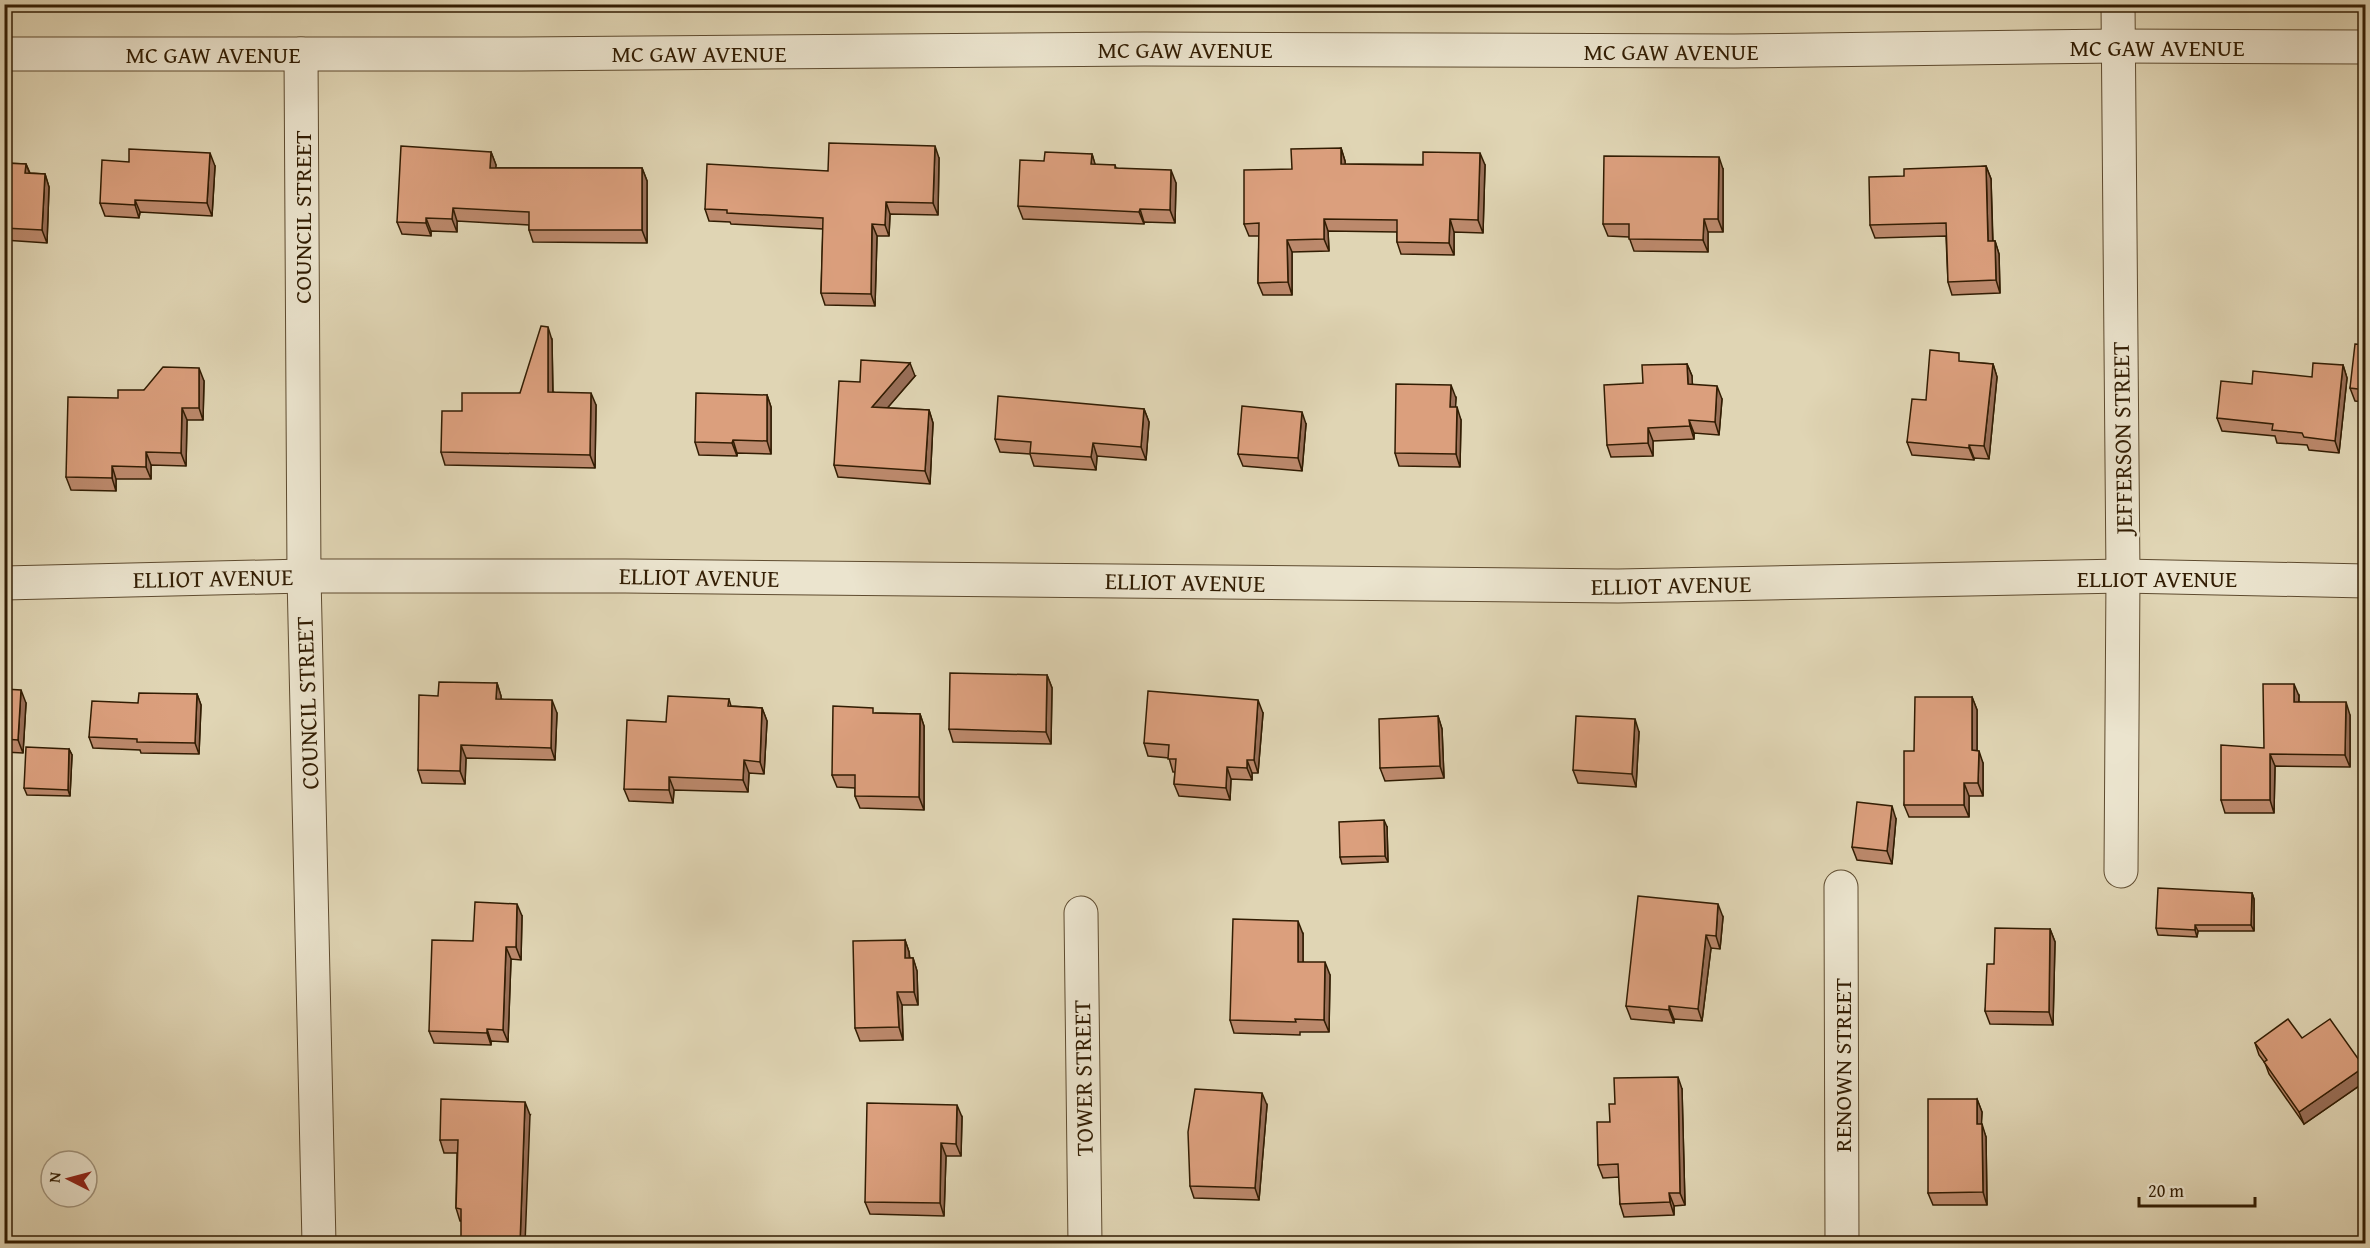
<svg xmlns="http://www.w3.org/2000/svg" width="2370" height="1248" viewBox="0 0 2370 1248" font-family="'Gentium Book Plus',serif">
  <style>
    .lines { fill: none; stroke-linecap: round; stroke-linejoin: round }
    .minor-casing { stroke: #5e4b2f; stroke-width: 35 }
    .minor { stroke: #ebe4ce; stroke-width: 33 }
    .wall { fill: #bc896c; stroke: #321d03; stroke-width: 1.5 }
    .shaded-wall { fill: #996f58; stroke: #321d03; stroke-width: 1.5 }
    .building { fill: #db9f7d; stroke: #321d03; stroke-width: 1.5 }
    .labels { text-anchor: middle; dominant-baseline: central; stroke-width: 6; stroke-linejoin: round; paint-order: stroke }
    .street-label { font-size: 24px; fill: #321d03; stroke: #ebe4ce }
  </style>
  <rect width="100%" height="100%" fill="#e0d5b4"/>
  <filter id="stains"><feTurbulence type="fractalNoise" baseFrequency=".00333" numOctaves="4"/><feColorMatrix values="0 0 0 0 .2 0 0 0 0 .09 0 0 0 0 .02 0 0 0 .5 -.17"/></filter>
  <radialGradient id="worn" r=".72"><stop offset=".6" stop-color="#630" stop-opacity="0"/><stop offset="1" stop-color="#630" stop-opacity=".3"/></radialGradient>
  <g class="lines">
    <defs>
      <g id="minor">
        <path d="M2118 4 2123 576 2121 871"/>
        <path d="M4 54H521L1144 49 1734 51 2117 46 2366 47"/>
        <path d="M301 54 304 576 319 1244"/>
        <path d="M4 583 304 576H625L1618 586 2123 576 2366 581"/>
        <path d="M1841 887 1842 1244"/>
        <path d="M1081 913 1085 1244"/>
      </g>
    </defs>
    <use href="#minor" class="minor-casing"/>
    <use href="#minor" class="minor"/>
  </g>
  <g class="wall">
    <path d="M1341 148 1345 161V164L1485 165 1483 233 1454 232V255L1401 254 1397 242V232L1328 231 1329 251 1292 252V295H1263L1258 283 1259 236H1249L1244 224 1292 169Z"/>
    <path d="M491 152 496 165 495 168H642L647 181V243L533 242 529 230V225L457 221V232L431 231V236L402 234 397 222Z"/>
    <path d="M1092 154 1095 165H1115L1116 168 1176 183 1175 223 1144 222V224L1023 219 1018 206 1044 161Z"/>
    <path d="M939 158 938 215 890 214 889 236H877L875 306 825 305 821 293 823 229 731 224 730 222 709 221 705 209 828 171Z"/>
    <path d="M129 162 215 166 212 216 140 212 139 218 105 216 100 203Z"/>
    <path d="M4 163 26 164 30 173 45 174 49 187 47 243 4 240Z"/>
    <path d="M1986 166 1991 179 1993 241H1995L1999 254 2000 293 1952 295 1948 282 1946 236 1875 238 1870 225 1904 176Z"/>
    <path d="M1723 169V232H1708V252L1634 251 1629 237 1608 236 1603 224Z"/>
    <path d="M552 340 553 392 596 405 595 468 445 465 441 452 462 411 520 393Z"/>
    <path d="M2366 345V402L2355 401 2350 388Z"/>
    <path d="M1962 362 1993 364 1997 377 1989 459 1974 458V460L1912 455 1907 442 1926 400Z"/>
    <path d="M1687 364 1692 376V384L1722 399 1719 435 1694 433V439L1653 441V456L1611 457 1607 445 1643 383Z"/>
    <path d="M2343 365 2347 378 2339 453 2309 450 2307 445 2277 443 2275 436 2222 431 2217 418 2252 384 2312 377Z"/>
    <path d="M915 376 887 408 929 410 933 423 930 484 838 477 834 465 860 382Z"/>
    <path d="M204 381 203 420H187L186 466 151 465V479H116V491L71 490 66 477 144 390Z"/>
    <path d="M767 395 771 407V454L737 453V456L699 455 695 442Z"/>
    <path d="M1456 398 1455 407 1461 420 1460 467 1399 466 1395 453Z"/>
    <path d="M1144 409 1149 422 1146 460 1097 456 1096 470 1034 466 1030 454 1000 452 995 439Z"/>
    <path d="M1306 424 1302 471 1243 466 1238 454Z"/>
    <path d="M1047 675 1052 688 1051 744 953 742 949 729Z"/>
    <path d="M497 683 501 696V699L557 713 555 760 466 758 465 784 422 783 418 770 438 696Z"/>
    <path d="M4 689 26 703 23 753 4 752Z"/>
    <path d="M197 694 201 705 199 754 141 753 140 750 93 748 89 737 138 703Z"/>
    <path d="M2299 696V702L2350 715V767L2275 766 2274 813H2225L2221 800 2264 748Z"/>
    <path d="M1972 697 1977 710V751L1983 763V796H1969V817H1909L1904 805 1914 751Z"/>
    <path d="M729 699 731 706 762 708 767 721 764 774 749 773 748 792 674 790 673 803 629 801 624 789 666 722Z"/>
    <path d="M875 713 920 714 924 726V810L860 808 855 796V788L837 787 832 775Z"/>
    <path d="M1263 713 1258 773H1252V780L1231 779 1230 800 1179 796 1174 784 1175 772H1173L1169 758 1148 756 1144 743Z"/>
    <path d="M1438 716 1442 729 1444 778 1385 781 1380 768Z"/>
    <path d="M1639 732 1636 787 1578 783 1573 770Z"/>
    <path d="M69 749 72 755 70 796 27 795 24 788Z"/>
    <path d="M1896 819 1892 864 1857 860 1852 847Z"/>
    <path d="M1387 827 1388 862 1342 864 1340 857Z"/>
    <path d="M2252 893 2254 899V931H2198L2197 937 2158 935 2156 928Z"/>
    <path d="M522 916 521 960 511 959 508 1042 491 1041V1045L434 1043 429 1031 473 941Z"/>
    <path d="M1723 917 1720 949 1711 948 1702 1021 1674 1019V1023L1631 1019 1626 1006Z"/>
    <path d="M2050 929 2055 942 2053 1025 1990 1024 1985 1011 1994 964Z"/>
    <path d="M1303 934V962L1330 975 1329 1032H1300V1035L1234 1033 1230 1020Z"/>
    <path d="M905 940 909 952 910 958H913L917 971 918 1005H902L903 1040 860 1041 855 1028Z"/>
    <path d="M2302 1038 2364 1067 2366 1072V1081L2304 1124 2269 1074 2265 1063 2259 1055 2255 1043Z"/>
    <path d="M1682 1089 1685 1205 1674 1206V1215L1624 1217 1620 1204 1619 1177 1603 1178 1598 1165 1615 1104Z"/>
    <path d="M1977 1099 1982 1112 1981 1124 1986 1137 1987 1205H1933L1928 1193Z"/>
    <path d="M1267 1105 1259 1200 1194 1198 1190 1186Z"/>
    <path d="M530 1115 461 1221H460L456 1208 457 1153H444L440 1140Z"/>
    <path d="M962 1117 961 1156H946L944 1216 870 1214 865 1202Z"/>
  </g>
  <g class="shaded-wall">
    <path d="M935 146 939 158 938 215 933 203Z"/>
    <path d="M1341 148 1345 161 1346 176 1341 164Z"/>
    <path d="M491 152 496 165 495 181 490 168Z"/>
    <path d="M210 153 215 166 212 216 207 203Z"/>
    <path d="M1480 153 1485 165 1483 233 1478 220Z"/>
    <path d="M1092 154 1096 167 1091 164Z"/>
    <path d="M1719 157 1723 169V232L1718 219Z"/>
    <path d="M26 164 31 177 25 173Z"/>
    <path d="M1986 166 1991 179 1993 254 1988 241Z"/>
    <path d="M642 168 647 181V243L642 230Z"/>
    <path d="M1171 170 1176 183 1175 223 1170 210Z"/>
    <path d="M45 174 49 187 47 243 42 230Z"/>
    <path d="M135 200 140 212 139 218 135 205Z"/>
    <path d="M886 202 890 214 889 236 885 225Z"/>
    <path d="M453 208 457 221V232L452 219Z"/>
    <path d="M1140 209 1144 222V224L1139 212Z"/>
    <path d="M426 218 431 231V236L426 223Z"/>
    <path d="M1324 219 1328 231 1329 251 1324 239Z"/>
    <path d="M1450 219 1454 232V255L1449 243Z"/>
    <path d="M1704 219 1708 232V252L1703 240Z"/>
    <path d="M872 224 877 236 875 306 871 294Z"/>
    <path d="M1287 240 1292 252V295L1288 282Z"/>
    <path d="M1995 241 1999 254 2000 293 1996 280Z"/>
    <path d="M548 327 552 340 553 405 548 392Z"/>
    <path d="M910 363 915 376 877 420 872 407Z"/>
    <path d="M1687 364 1692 376 1693 397 1688 384Z"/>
    <path d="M1993 364 1997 377 1989 459 1984 446Z"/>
    <path d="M2343 365 2347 378 2339 453 2335 441Z"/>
    <path d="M199 368 204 381 203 420 199 408Z"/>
    <path d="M1451 385 1456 398 1455 420 1450 407Z"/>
    <path d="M1717 386 1722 399 1719 435 1715 422Z"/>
    <path d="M591 393 596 405 595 468 590 455Z"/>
    <path d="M767 395 771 407V454L767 441Z"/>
    <path d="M1457 407 1461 420 1460 467 1456 454Z"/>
    <path d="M182 408 187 420 186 466 181 453Z"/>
    <path d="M1144 409 1149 422 1146 460 1141 447Z"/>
    <path d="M929 410 933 423 930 484 925 471Z"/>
    <path d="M1302 412 1306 424 1302 471 1298 458Z"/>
    <path d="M1689 420 1694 433V439L1690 426Z"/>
    <path d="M1648 428 1653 441V456L1648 443Z"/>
    <path d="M733 440 737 453V456L732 443Z"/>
    <path d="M1093 443 1097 456 1096 470 1091 457Z"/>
    <path d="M1969 445 1974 458V460L1969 448Z"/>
    <path d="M146 452 151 465V479L146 467Z"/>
    <path d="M112 466 116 479V491L112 478Z"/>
    <path d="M1047 675 1052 688 1051 744 1046 732Z"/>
    <path d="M497 683 501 696V711L496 699Z"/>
    <path d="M2294 684 2299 696 2298 714 2294 702Z"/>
    <path d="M21 690 26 703 23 753 18 740Z"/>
    <path d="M197 694 201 705 199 754 195 743Z"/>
    <path d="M1972 697 1977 710V763L1972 750Z"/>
    <path d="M552 700 557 713 555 760 551 748Z"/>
    <path d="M1258 700 1263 713 1258 773 1254 760Z"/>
    <path d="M2346 702 2350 715V767L2345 755Z"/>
    <path d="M762 708 767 721 764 774 760 762Z"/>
    <path d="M920 714 924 726V810L919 797Z"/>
    <path d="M1438 716 1442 729 1444 778 1440 766Z"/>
    <path d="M1635 719 1639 732 1636 787 1632 774Z"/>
    <path d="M461 745 466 758 465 784 460 771Z"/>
    <path d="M69 749 72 755 70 796 68 790Z"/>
    <path d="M1979 751 1983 763V796L1978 783Z"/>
    <path d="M2270 754 2275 766 2274 813 2270 800Z"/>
    <path d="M744 760 749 773 748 792 743 780Z"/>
    <path d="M1247 760 1252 773V780L1247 768Z"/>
    <path d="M1227 767 1231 779 1230 800 1226 788Z"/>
    <path d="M669 777 674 790 673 803 669 790Z"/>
    <path d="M1964 783 1969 796V817L1964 805Z"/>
    <path d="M1892 806 1896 819 1892 864 1887 851Z"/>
    <path d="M1384 820 1387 827 1388 862 1385 856Z"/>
    <path d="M2252 893 2254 899V931L2251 925Z"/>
    <path d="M517 904 522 916 521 960 516 947Z"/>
    <path d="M1718 904 1723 917 1720 949 1716 936Z"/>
    <path d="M1298 921 1303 934V974L1298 962Z"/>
    <path d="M2195 925 2198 931 2197 937 2195 930Z"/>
    <path d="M2050 929 2055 942 2053 1025 2049 1012Z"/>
    <path d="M1706 935 1711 948 1702 1021 1698 1009Z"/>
    <path d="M905 940 909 952 910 971 905 958Z"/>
    <path d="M506 947 511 959 508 1042 503 1030Z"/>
    <path d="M913 958 917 971 918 1005 914 992Z"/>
    <path d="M1325 962 1330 975 1329 1032 1324 1020Z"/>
    <path d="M897 992 902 1005 903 1040 899 1027Z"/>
    <path d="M1669 1006 1674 1019V1023L1669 1010Z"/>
    <path d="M487 1029 491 1041V1045L487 1033Z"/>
    <path d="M2364 1067 2366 1072V1081L2304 1124 2299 1112Z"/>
    <path d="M1678 1077 1682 1089 1685 1205 1680 1193Z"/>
    <path d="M1262 1093 1267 1105 1259 1200 1255 1188Z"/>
    <path d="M1977 1099 1982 1112 1981 1137 1977 1124Z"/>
    <path d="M525 1102 530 1115 525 1244H520Z"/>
    <path d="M957 1105 962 1117 961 1156 956 1144Z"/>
    <path d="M1982 1124 1986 1137 1987 1205 1983 1192Z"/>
    <path d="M941 1143 946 1156 944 1216 940 1203Z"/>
    <path d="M1669 1193 1674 1206V1215L1670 1202Z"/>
  </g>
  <g class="building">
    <path d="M829 143 935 146 933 203 886 202 885 225 872 224 871 294 821 293 823 218 727 213V210L705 209 707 164 828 171Z"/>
    <path d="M401 146 491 152 490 168H642V230H529V212L453 208 452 219 426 218V223L397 222Z"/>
    <path d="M1341 148V164L1423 165V152L1480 153 1478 220 1450 219 1449 243 1397 242V220L1324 219V239L1287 240 1288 282 1258 283 1259 223 1244 224V170L1292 169 1291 149Z"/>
    <path d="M129 149 210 153 207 203 135 200V205L100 203 102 160 129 162Z"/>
    <path d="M1045 152 1092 154 1091 164 1115 165V168L1171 170 1170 210 1140 209 1139 212 1018 206 1020 160 1044 161Z"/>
    <path d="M1604 156 1719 157 1718 219H1704L1703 240 1629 239V224H1603Z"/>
    <path d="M4 163 26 164 25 173 45 174 42 230 4 228Z"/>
    <path d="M1986 166 1988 241H1995L1996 280 1948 282 1946 223 1870 225 1869 177 1904 176V169Z"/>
    <path d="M541 326 548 327V392L591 393 590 455 441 452 442 411H462V393H520Z"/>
    <path d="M2355 344 2366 345V390L2350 388Z"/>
    <path d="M1930 350 1959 353V361L1993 364 1984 446 1969 445V448L1907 442 1912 399 1926 400Z"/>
    <path d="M861 360 910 363 872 407 929 410 925 471 834 465 839 381 860 382Z"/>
    <path d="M2313 363 2343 365 2335 441 2304 437 2302 433 2272 430 2273 424 2217 418 2221 381 2252 384 2253 371 2312 377Z"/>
    <path d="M1687 364 1688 384 1717 386 1715 422 1689 420 1690 426 1648 428V443L1607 445 1604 385 1643 383 1642 365Z"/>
    <path d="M163 367 199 368V408H182L181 453 146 452V467L112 466V478L66 477 68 397 118 398V390H144Z"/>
    <path d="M1396 384 1451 385 1450 407H1457L1456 454 1395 453Z"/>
    <path d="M696 393 767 395V441L733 440 732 443 695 442Z"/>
    <path d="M998 396 1144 409 1141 447 1093 443 1091 457 1030 453 1031 442 995 439Z"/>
    <path d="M1242 406 1302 412 1298 458 1238 454Z"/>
    <path d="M950 673 1047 675 1046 732 949 729Z"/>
    <path d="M439 682 497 683 496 699 552 700 551 748 461 745 460 771 418 770 419 695 438 696Z"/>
    <path d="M2263 684H2294V702H2346L2345 755 2270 754V800H2221V745L2264 748Z"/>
    <path d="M4 689 21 690 18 740 4 739Z"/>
    <path d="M1148 691 1258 700 1254 760H1247V768L1227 767 1226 788 1174 784 1176 759H1168L1169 745 1144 743Z"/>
    <path d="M139 693 197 694 195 743 137 742V739L89 737 92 701 138 703Z"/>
    <path d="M668 696 729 699 728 706 762 708 760 762 744 760 743 780 669 777V790L624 789 627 720 666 722Z"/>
    <path d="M1915 697H1972V750L1979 751 1978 783H1964V805H1904V751H1914Z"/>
    <path d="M833 706 873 708V713L920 714 919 797 855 796V775H832Z"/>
    <path d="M1438 716 1440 766 1380 768 1379 719Z"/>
    <path d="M1576 716 1635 719 1632 774 1573 770Z"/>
    <path d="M26 747 69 749 68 790 24 788Z"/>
    <path d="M1857 802 1892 806 1887 851 1852 847Z"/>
    <path d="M1384 820 1385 856 1340 857 1339 822Z"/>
    <path d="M2158 888 2252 893 2251 925H2195V930L2156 928Z"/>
    <path d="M1638 896 1718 904 1716 936 1706 935 1698 1009 1669 1006V1010L1626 1006Z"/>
    <path d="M475 902 517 904 516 947H506L503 1030 487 1029V1033L429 1031 432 940 473 941Z"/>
    <path d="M1233 919 1298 921V962H1325L1324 1020 1295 1019 1296 1022 1230 1020Z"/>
    <path d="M1995 928 2050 929 2049 1012 1985 1011 1987 964H1994Z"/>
    <path d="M905 940V958H913L914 992H897L899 1027 855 1028 853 941Z"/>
    <path d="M2288 1019 2302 1038 2330 1019 2364 1067 2299 1112 2264 1062 2267 1060 2255 1043Z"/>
    <path d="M1678 1077 1680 1193H1669L1670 1202 1620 1204 1618 1164 1598 1165 1597 1122H1610L1609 1104H1615L1614 1078Z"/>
    <path d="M1195 1089 1262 1093 1255 1188 1190 1186 1188 1132Z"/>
    <path d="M441 1099 525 1102 520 1244H461V1209L456 1208 458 1140H440Z"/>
    <path d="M1928 1099H1977V1124H1982L1983 1192 1928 1193Z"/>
    <path d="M867 1103 957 1105 956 1144 941 1143 940 1203 865 1202Z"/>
    <path d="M1989 1237 2031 1239V1244H1988Z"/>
  </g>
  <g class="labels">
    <g class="street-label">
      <text x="2157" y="47">MC GAW AVENUE</text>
      <text x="1185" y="49">MC GAW AVENUE</text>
      <text x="1671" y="51">MC GAW AVENUE</text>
      <text x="699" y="53">MC GAW AVENUE</text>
      <text x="213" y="54">MC GAW AVENUE</text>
      <text transform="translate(302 217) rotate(-90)">COUNCIL STREET</text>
      <text transform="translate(2122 438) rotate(-91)">JEFFERSON STREET</text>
      <text transform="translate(699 577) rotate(1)">ELLIOT AVENUE</text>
      <text transform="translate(213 578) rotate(-1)">ELLIOT AVENUE</text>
      <text x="2157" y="578">ELLIOT AVENUE</text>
      <text transform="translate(1185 582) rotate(1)">ELLIOT AVENUE</text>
      <text transform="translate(1671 585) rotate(-1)">ELLIOT AVENUE</text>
      <text transform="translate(307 703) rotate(-92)">COUNCIL STREET</text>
      <text transform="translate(1842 1065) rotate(-90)">RENOWN STREET</text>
      <text transform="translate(1083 1078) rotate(-91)">TOWER STREET</text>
    </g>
  </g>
  <rect width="2370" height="1248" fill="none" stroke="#e0d5b4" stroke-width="24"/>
  <rect x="6" y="6" width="2358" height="1236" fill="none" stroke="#321d03" stroke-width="3"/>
  <rect x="12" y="12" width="2346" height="1224" fill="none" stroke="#321d03" stroke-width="1.5"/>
  <g transform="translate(69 1179) rotate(276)"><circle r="28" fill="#ebe4ce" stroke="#a1947d" stroke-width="1.5"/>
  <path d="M0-4.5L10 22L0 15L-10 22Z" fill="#8f2418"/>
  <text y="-9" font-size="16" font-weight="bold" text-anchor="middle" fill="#321d03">N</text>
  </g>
  <path d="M2139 1197v9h116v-9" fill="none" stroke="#321d03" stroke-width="3"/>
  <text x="2148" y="1197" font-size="18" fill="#321d03" stroke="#ebe4ce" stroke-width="4.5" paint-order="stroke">20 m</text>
  <rect width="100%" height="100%" filter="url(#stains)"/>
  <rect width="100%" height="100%" fill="url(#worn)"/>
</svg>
